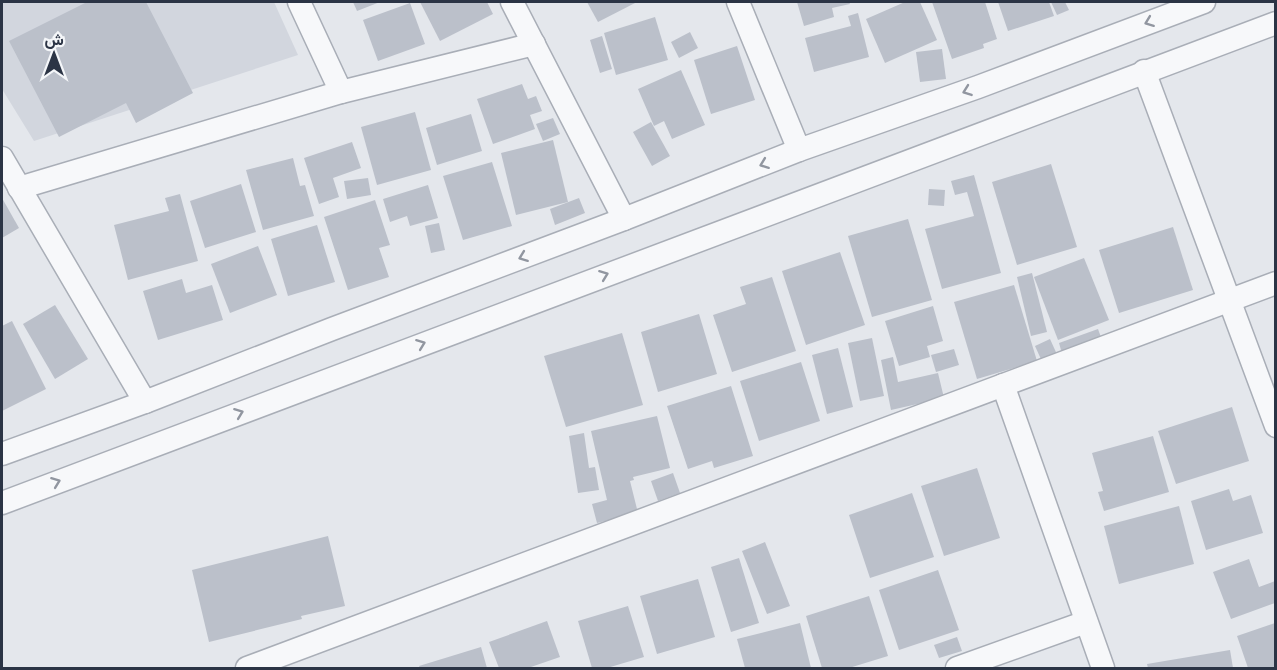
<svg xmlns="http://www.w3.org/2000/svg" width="1277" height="670" viewBox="0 0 1277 670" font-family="'PT Sans Narrow',Vazirmatn,sans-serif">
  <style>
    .built { fill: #d2d6de }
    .building { fill: #bbc0ca }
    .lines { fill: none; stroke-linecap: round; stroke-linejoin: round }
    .minor-casing { stroke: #a9aeb7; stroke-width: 25 }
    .minor { stroke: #f7f8fa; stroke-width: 22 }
    .oneway { stroke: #9196a0 }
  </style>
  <rect width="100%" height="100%" fill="#e4e7ec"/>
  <path class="built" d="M2 2H274L298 55 34 141 2 89Z"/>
  <g class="building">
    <path d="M87 2H146L193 93 136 123 126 103 59 137 9 41Z"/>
    <path d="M353 2H380L357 11Z"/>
    <path d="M420 2H487L493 14 440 41Z"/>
    <path d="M587 2H637L598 22Z"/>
    <path d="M797 2H849L850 4 832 8 834 17 804 26Z"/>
    <path d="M905 2H920L937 40 885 63 866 19Z"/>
    <path d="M932 2H985L997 39 983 44 984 48 952 59Z"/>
    <path d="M998 2H1049L1054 16 1008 31Z"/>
    <path d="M1051 2H1065L1069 10 1057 15Z"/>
    <path d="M410 3 425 44 378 61 363 20Z"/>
    <path d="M858 13 869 57 814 72 805 38 851 26 848 16Z"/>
    <path d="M655 17 668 60 616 75 604 33Z"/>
    <path d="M690 32 698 48 679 58 671 42Z"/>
    <path d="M602 36 612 69 600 73 590 40Z"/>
    <path d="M737 46 755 100 711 114 694 60Z"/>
    <path d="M942 49 946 79 920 82 916 52Z"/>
    <path d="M681 70 705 125 672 139 664 121 654 126 638 89Z"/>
    <path d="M522 84 528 99 536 96 542 111 530 115 535 129 493 144 477 99Z"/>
    <path d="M415 112 431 170 377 185 361 127Z"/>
    <path d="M471 114 482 151 437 165 426 128Z"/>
    <path d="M553 118 560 134 543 141 536 124Z"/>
    <path d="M651 122 670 156 652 166 633 132Z"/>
    <path d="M553 140 568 202 516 215 501 153Z"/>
    <path d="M352 142 361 168 333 178 339 197 319 204 304 158Z"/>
    <path d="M293 158 300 186 305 185 314 216 263 230 246 170Z"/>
    <path d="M492 162 512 226 463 240 443 176Z"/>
    <path d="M1051 164 1077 247 1017 265 992 182Z"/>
    <path d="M974 175 1001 273 942 289 925 229 974 216 967 192 955 195 951 181Z"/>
    <path d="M368 178 371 195 347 199 344 181Z"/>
    <path d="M241 184 256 232 205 248 190 201Z"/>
    <path d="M428 185 438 218 410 226 407 216 390 222 383 199Z"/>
    <path d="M929 189 945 190 944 206 928 205Z"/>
    <path d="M180 194 198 261 128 280 114 225 169 211 165 198Z"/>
    <path d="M2 198 19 228 2 238Z"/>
    <path d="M579 198 585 213 555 225 550 209Z"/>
    <path d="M375 200 390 245 379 248 389 277 348 290 324 217Z"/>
    <path d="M908 219 932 300 872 317 848 236Z"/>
    <path d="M439 223 445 250 431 253 425 226Z"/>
    <path d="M317 225 335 282 288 296 271 239Z"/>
    <path d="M1173 227 1193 290 1119 313 1099 250Z"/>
    <path d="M258 246 277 295 230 313 211 264Z"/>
    <path d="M840 252 865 325 806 345 782 271Z"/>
    <path d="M1084 258 1109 320 1058 340 1034 277Z"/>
    <path d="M1032 273 1047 332 1031 336 1017 277Z"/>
    <path d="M772 277 796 351 732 372 713 315 746 304 740 287Z"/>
    <path d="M182 279 186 293 212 285 223 320 158 340 143 291Z"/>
    <path d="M1014 285 1037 361 977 379 954 302Z"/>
    <path d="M55 305 88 359 55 379 23 324Z"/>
    <path d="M933 306 943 341 927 346 930 357 899 366 885 321Z"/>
    <path d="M699 314 717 374 658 392 641 332Z"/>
    <path d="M12 321 46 389 2 411V326Z"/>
    <path d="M1098 329 1103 343 1063 357 1059 343Z"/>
    <path d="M622 333 643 405 566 427 544 356Z"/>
    <path d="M872 338 884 396 860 401 848 343Z"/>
    <path d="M1050 339 1060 361 1045 368 1035 346Z"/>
    <path d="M838 348 853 407 827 414 812 355Z"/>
    <path d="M954 349 959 365 936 372 931 355Z"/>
    <path d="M893 357 898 382 938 373 944 398 891 410 881 360Z"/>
    <path d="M801 362 820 421 759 441 740 381Z"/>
    <path d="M731 386 753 456 714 468 712 461 688 469 667 406Z"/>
    <path d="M1232 407 1249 461 1176 484 1158 431Z"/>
    <path d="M657 416 670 468 633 477 634 480 630 481 638 513 597 523 592 504 607 500 591 431Z"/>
    <path d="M584 433 589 468 595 467 599 490 578 493 569 436Z"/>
    <path d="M1153 436 1169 492 1104 511 1098 492 1103 491 1092 453Z"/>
    <path d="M977 468 1000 538 944 556 921 486Z"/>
    <path d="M673 473 680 493 658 501 651 481Z"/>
    <path d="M1229 489 1233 501 1251 495 1263 533 1206 550 1191 501Z"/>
    <path d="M912 493 934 557 870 578 849 515Z"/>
    <path d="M1179 506 1194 564 1119 584 1104 526Z"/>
    <path d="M328 536 345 606 301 616 302 619 209 642 192 570Z"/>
    <path d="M765 542 790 606 767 614 742 551Z"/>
    <path d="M739 558 759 623 731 632 711 567Z"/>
    <path d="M1249 559 1259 587 1275 581V603L1231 619 1213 572Z"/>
    <path d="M938 570 959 630 899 650 879 590Z"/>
    <path d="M698 579 715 637 657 654 640 596Z"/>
    <path d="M869 596 888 656 849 668H822L806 616Z"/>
    <path d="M628 606 644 657 607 668H592L578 621Z"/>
    <path d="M547 621 560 657 528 668H499L489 642Z"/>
    <path d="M800 623 811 668H745L737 639Z"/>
    <path d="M1275 623V668H1248L1237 636Z"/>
    <path d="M957 637 962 651 939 658 934 645Z"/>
    <path d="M481 647 487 668H420L419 666Z"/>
    <path d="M1230 650 1233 668H1148L1147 664Z"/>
  </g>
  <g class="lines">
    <defs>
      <g id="minor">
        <path d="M299 2 341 92"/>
        <path d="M512 2 624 219"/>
        <path d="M738 2 799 150"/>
        <path d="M1144 71 1276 426"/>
        <path d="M2 158 145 402"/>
        <path d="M19 188 341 92 534 44"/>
        <path d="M1003 385 1103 668"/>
        <path d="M2 454 145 402 332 329 624 219 799 150 978 87 1204 2"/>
        <path d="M2 503 1276 23"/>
        <path d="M247 668 1276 283"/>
        <path d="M957 668 1086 622"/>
      </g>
    </defs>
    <use href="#minor" class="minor-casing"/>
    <use href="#minor" class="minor"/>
  </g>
  <defs><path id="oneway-chevron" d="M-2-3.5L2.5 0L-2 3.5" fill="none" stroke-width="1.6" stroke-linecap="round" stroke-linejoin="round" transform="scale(1.5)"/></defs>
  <g class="oneway">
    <use href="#oneway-chevron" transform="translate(1149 22) rotate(159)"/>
    <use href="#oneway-chevron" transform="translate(967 91) rotate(160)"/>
    <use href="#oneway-chevron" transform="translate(764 164) rotate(159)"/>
    <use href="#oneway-chevron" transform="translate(523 257) rotate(159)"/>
    <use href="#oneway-chevron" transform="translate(604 275) rotate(-21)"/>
    <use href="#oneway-chevron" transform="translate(421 344) rotate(-21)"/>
    <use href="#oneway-chevron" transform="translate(239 413) rotate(-21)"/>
    <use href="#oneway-chevron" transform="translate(56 482) rotate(-21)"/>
  </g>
  <rect width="1277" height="670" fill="none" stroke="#2b3445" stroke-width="6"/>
  <g transform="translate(54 54)" stroke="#f4f6f9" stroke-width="4.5" paint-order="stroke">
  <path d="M0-4.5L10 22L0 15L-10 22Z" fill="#2b3445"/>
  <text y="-9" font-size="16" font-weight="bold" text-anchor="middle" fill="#2b3445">ش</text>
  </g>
</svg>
